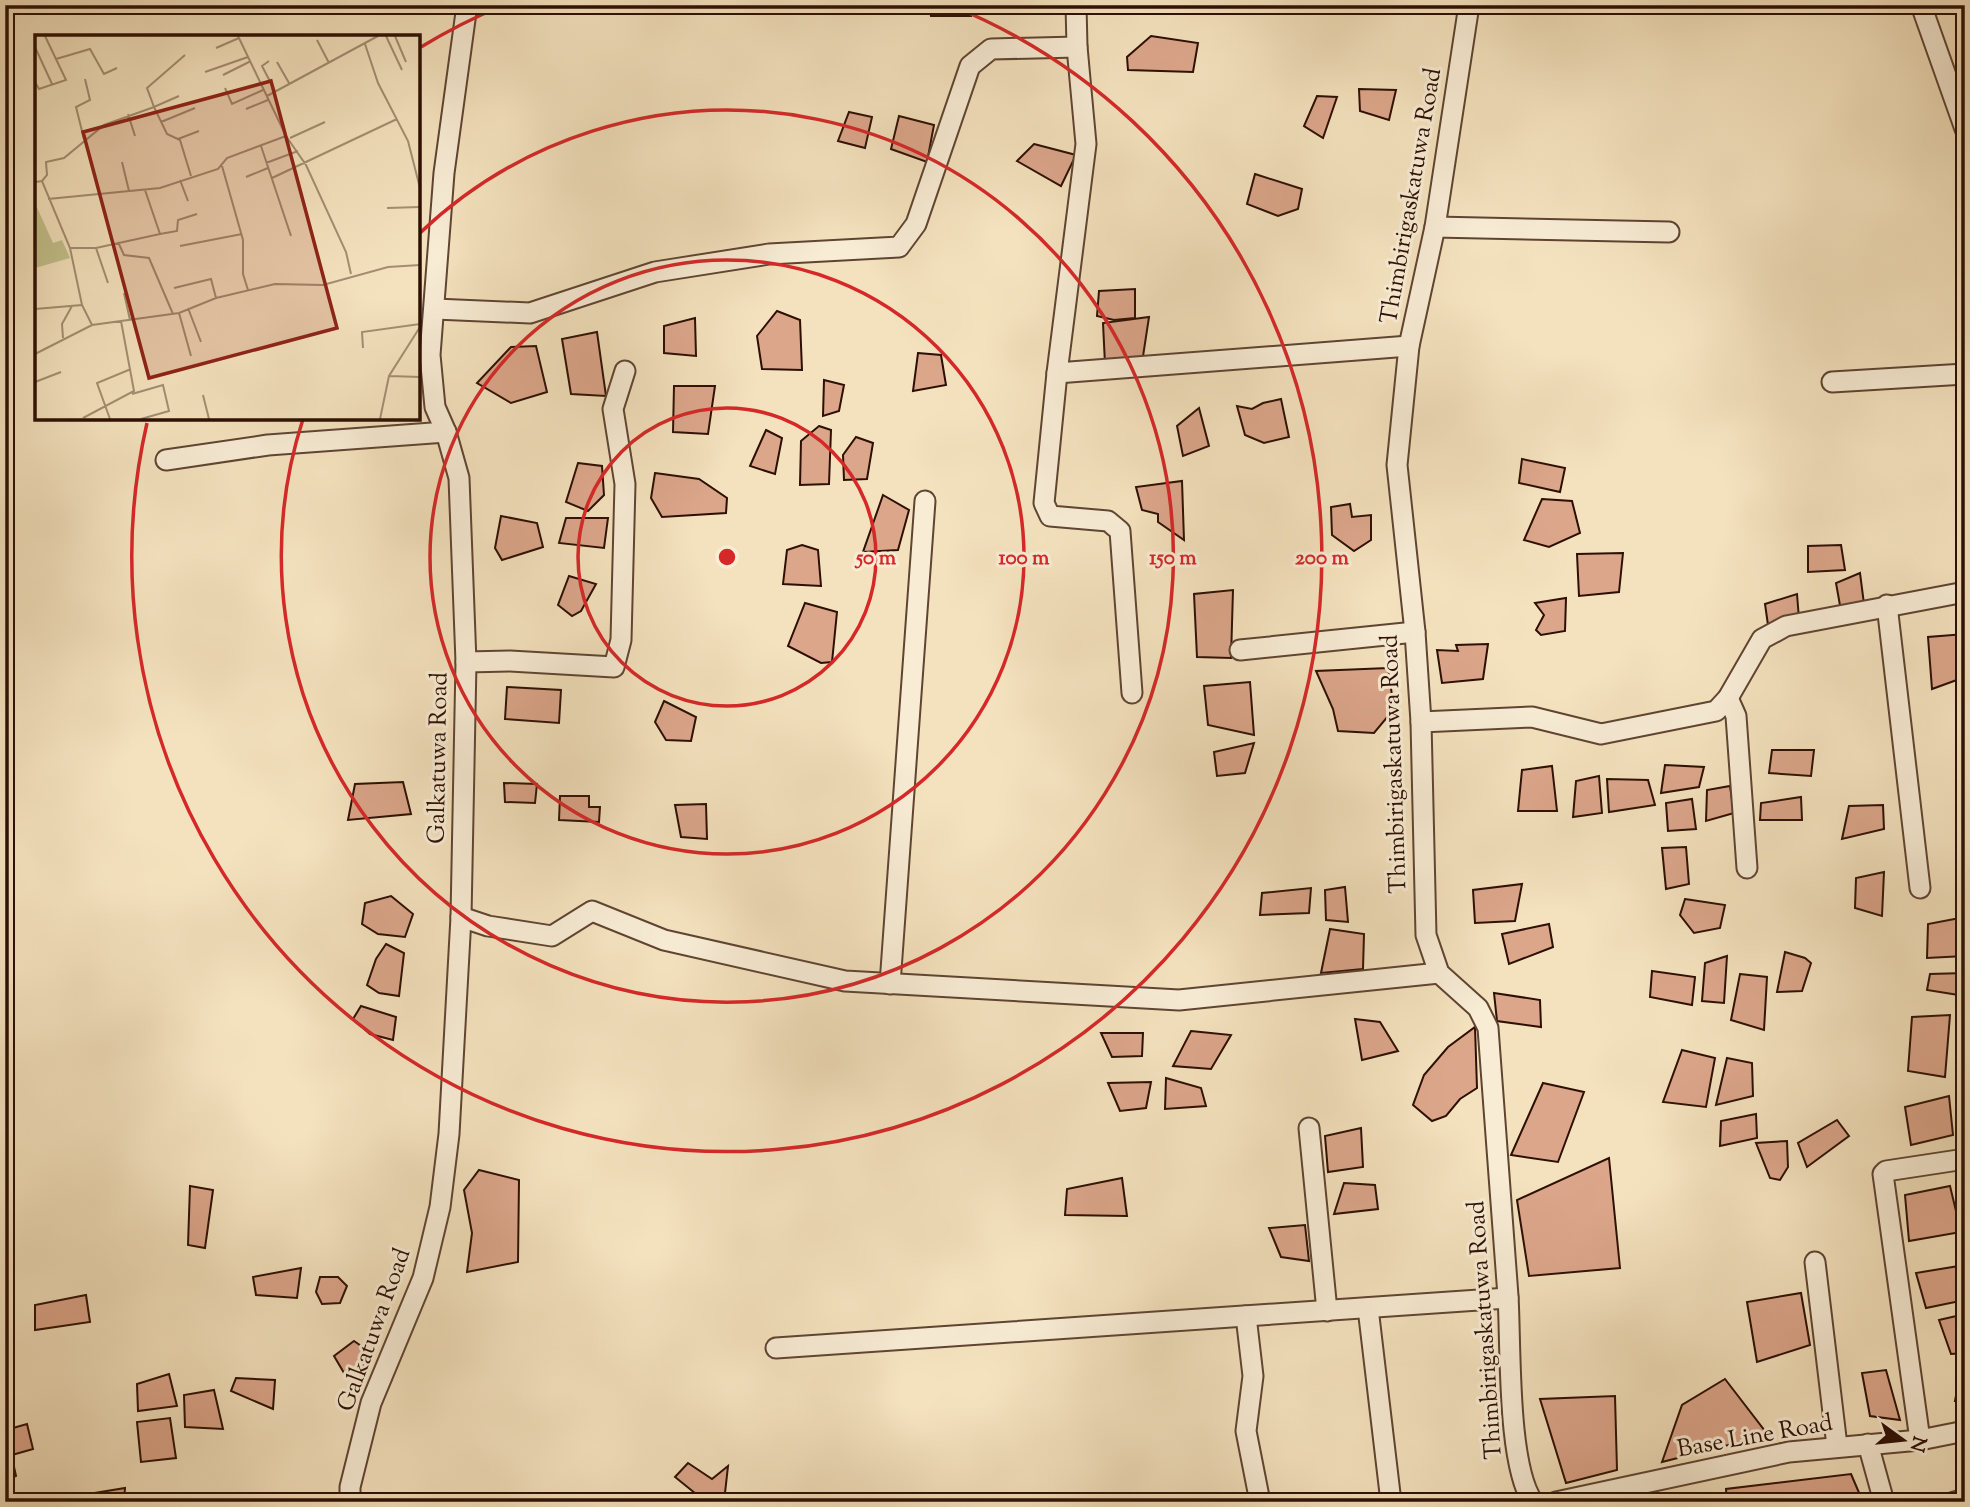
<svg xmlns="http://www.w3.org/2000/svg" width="1970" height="1507" viewBox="0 0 1970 1507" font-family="'Sorts Mill Goudy',serif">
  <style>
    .building { fill: #dca68b; stroke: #2d0f03; stroke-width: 2 }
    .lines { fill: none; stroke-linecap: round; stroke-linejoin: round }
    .minor-casing { stroke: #5f4432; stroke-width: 23 }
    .minor { stroke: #f8ecd5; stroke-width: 19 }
    .ring { fill: none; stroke: #d62828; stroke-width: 3.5 }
    .labels { text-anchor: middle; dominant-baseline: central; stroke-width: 6; stroke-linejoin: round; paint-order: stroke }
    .street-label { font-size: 24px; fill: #2d0f03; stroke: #f8ecd5 }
    .inset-road { fill: none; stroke: #a48e73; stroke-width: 2 }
    .view { fill: #8f2418; fill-opacity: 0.15; stroke: #8f2418; stroke-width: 3.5 }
    .inset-edge { fill: none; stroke: #2d0f03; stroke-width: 3.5 }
    .centre { fill: #d62828; stroke: #f8ecd5; stroke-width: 3.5 }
    .ring-label { font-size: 21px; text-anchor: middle; font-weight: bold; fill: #d62828; stroke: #f8ecd5; stroke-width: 6; stroke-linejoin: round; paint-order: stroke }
  </style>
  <rect width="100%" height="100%" fill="#f4e2be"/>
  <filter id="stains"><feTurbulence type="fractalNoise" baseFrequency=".00286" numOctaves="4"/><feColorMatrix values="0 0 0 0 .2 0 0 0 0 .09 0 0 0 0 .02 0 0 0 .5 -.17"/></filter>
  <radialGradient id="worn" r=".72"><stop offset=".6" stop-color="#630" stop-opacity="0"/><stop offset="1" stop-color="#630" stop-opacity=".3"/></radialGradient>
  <g class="building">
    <path d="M928 5H972L971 16H931Z"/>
    <path d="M1151 36 1198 43 1193 72 1128 70 1127 57Z"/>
    <path d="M1359 89 1396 90 1389 120 1360 111Z"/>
    <path d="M1317 96 1337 97 1323 138 1304 126Z"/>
    <path d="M849 112 872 117 865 148 838 141Z"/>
    <path d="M899 116 934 125 927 162 891 149Z"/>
    <path d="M1034 144 1076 155 1061 186 1017 161Z"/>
    <path d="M1255 174 1302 189 1298 209 1278 216 1247 204Z"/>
    <path d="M1135 289V318L1114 320 1097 316 1099 291Z"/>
    <path d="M777 311 800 320 802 370 762 369 757 336Z"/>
    <path d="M1149 317 1142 363 1105 364 1103 323Z"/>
    <path d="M695 318 696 356 664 353V326Z"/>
    <path d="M597 332 606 396 571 394 562 339Z"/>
    <path d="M536 346 547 392 511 403 477 383 511 347Z"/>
    <path d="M918 353 941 355 946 385 913 391Z"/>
    <path d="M824 380 844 385 839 411 823 416Z"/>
    <path d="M674 386H715L708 434 673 432Z"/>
    <path d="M1281 399 1289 437 1264 443 1245 435 1237 406 1252 409 1263 403Z"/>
    <path d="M1199 408 1209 446 1183 456 1177 426Z"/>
    <path d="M819 426 831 430 829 484 800 485 801 441Z"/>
    <path d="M766 430 782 438 775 474 750 466Z"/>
    <path d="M856 437 873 443 867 479 844 480 843 455Z"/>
    <path d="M1522 459 1565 468 1560 492 1519 483Z"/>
    <path d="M578 463 602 466 604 495 588 511 566 502Z"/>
    <path d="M655 473 699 479 727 498 726 513 662 517 651 498Z"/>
    <path d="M1182 481 1184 540 1158 522V514L1142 510 1136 487Z"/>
    <path d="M883 495 909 510 898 550 863 552Z"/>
    <path d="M1542 499 1572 501 1580 533 1549 547 1524 540Z"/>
    <path d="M1350 504 1352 517 1371 515V540L1354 551 1332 535 1331 507Z"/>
    <path d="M501 516 537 523 543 547 502 560 495 548Z"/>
    <path d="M566 518H608L604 548 559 543Z"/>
    <path d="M802 545 818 550 821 586 783 584 787 550Z"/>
    <path d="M1841 545 1845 570 1808 572V546Z"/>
    <path d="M1623 553 1619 592 1579 596 1577 554Z"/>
    <path d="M1860 573 1864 604 1841 611 1836 583Z"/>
    <path d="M569 576 596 584 581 611 572 616 558 605Z"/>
    <path d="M1233 590 1231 658 1197 657 1194 594Z"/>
    <path d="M1797 594 1799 619 1768 625 1765 604Z"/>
    <path d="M1566 598 1565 631 1541 635 1536 630 1544 615 1535 603Z"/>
    <path d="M805 603 837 612 832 662 821 663 788 646Z"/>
    <path d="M1965 634V677L1932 689 1928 637Z"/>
    <path d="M1488 644 1483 679 1442 683 1437 650 1458 651 1456 645Z"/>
    <path d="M1388 668 1394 709 1374 733 1338 731 1333 709 1316 671Z"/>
    <path d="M1250 682 1254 735 1208 725 1204 686Z"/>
    <path d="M507 687 561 690 559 723 505 719Z"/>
    <path d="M664 701 696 717 691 741 666 740 655 722Z"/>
    <path d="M1254 743 1245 773 1217 776 1214 752Z"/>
    <path d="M1772 750H1814L1811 776 1769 773Z"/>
    <path d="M1665 765 1704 767 1699 787 1661 793Z"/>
    <path d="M1552 766 1557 811H1518L1522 770Z"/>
    <path d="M1599 776 1602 813 1573 817 1576 781Z"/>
    <path d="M1607 779 1648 780 1655 805 1609 812Z"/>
    <path d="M403 782 411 814 348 820 355 784Z"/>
    <path d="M504 783 537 784 535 803 505 802Z"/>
    <path d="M1730 786 1734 813 1706 821 1707 790Z"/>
    <path d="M560 796H589V807H600L599 822 559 820Z"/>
    <path d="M1801 797 1802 820H1760L1761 803Z"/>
    <path d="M1692 799 1696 829 1668 831 1666 803Z"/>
    <path d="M706 804 707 839 681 837 675 805Z"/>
    <path d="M1883 805 1884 829 1842 839 1849 806Z"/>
    <path d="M1686 847 1689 884 1666 889 1662 848Z"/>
    <path d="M1884 872 1882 916 1855 908 1856 878Z"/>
    <path d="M1522 884 1515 921 1475 923 1473 890Z"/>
    <path d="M1345 887 1348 922 1326 920 1325 890Z"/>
    <path d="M1311 888 1309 913 1260 915 1262 893Z"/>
    <path d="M391 896 413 914 405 937 378 934 362 924 365 903Z"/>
    <path d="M1685 899 1725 905 1720 928 1694 933 1680 915Z"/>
    <path d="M1965 917V956L1927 958 1928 924Z"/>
    <path d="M1549 924 1553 947 1509 964 1502 934Z"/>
    <path d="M1330 929 1364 934 1363 969 1321 973Z"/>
    <path d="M386 944 404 953 399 996 379 993 367 985 376 959Z"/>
    <path d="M1785 952 1805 958 1811 963 1802 991 1777 992Z"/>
    <path d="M1727 956 1724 1003 1702 1001 1705 963Z"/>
    <path d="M1652 971 1695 977 1692 1005 1650 997Z"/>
    <path d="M1965 973V996L1927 990 1930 974Z"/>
    <path d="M1740 974 1767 977 1764 1030 1731 1020Z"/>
    <path d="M1494 993 1540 1000 1541 1027 1497 1021Z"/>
    <path d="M361 1006 396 1017 393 1040 370 1034 353 1019Z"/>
    <path d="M1950 1015 1945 1077 1908 1071 1912 1017Z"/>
    <path d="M1355 1019 1380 1022 1398 1051 1362 1060Z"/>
    <path d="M1475 1027 1477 1088 1460 1099 1446 1116 1432 1121 1413 1105 1424 1075 1448 1047Z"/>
    <path d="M1191 1031 1231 1035 1211 1069 1173 1066Z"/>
    <path d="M1101 1033H1143L1142 1056 1112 1057Z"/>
    <path d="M1682 1050 1715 1058 1706 1107 1663 1102Z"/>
    <path d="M1727 1058 1752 1063 1753 1096 1716 1105Z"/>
    <path d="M1166 1078 1201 1088 1206 1106 1165 1109Z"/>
    <path d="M1151 1082 1146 1108 1120 1111 1108 1083Z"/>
    <path d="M1543 1083 1584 1092 1558 1162 1511 1155Z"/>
    <path d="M1949 1096 1953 1135 1911 1145 1905 1107Z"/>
    <path d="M1756 1114 1757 1138 1720 1146 1721 1121Z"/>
    <path d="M1837 1120 1849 1136 1807 1167 1798 1143Z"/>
    <path d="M1361 1128 1363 1167 1328 1172 1325 1136Z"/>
    <path d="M1787 1141 1788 1167 1780 1180 1770 1178 1756 1143Z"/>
    <path d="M1609 1158 1620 1268 1529 1276 1517 1200Z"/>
    <path d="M479 1170 519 1180 518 1262 467 1272 472 1233 464 1190Z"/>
    <path d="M1122 1178 1127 1216 1065 1215 1067 1189Z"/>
    <path d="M1344 1183 1375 1185 1378 1209 1334 1214Z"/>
    <path d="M190 1186 213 1190 205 1248 188 1245Z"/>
    <path d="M1950 1186 1961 1232 1909 1241 1905 1195Z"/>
    <path d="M1305 1225 1309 1261 1281 1257 1269 1228Z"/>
    <path d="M1965 1265V1300L1926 1308 1916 1273Z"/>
    <path d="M301 1268 297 1298 256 1295 253 1277Z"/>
    <path d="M320 1277H338L347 1286 340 1303 322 1304 316 1292Z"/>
    <path d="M1801 1293 1810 1345 1757 1362 1747 1302Z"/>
    <path d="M86 1295 90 1322 35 1330V1305Z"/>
    <path d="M1965 1314V1353L1951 1354 1939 1320Z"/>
    <path d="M354 1341 367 1350 362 1378H347L334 1356Z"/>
    <path d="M1965 1367V1401H1955L1961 1368Z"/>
    <path d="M1886 1370 1900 1420 1870 1416 1862 1373Z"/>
    <path d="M169 1374 177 1406 138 1411 137 1384Z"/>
    <path d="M236 1378 275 1380 273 1409 231 1391Z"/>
    <path d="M1725 1379 1768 1435 1662 1462 1682 1405Z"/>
    <path d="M214 1390 223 1429 185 1427 184 1395Z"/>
    <path d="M1615 1396 1617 1470 1566 1483 1540 1399Z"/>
    <path d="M170 1418 176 1458 141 1462 137 1422Z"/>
    <path d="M27 1424 33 1449 12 1455 6 1430Z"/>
    <path d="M6 1430 16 1476 5 1481V1430Z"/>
    <path d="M688 1463 712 1479 728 1466 724 1502H706L675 1477Z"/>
    <path d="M1851 1474 1863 1502H1727L1726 1489Z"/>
    <path d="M125 1488 124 1502H79L76 1496Z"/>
  </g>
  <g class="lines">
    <defs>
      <g id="minor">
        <path d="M1076 5 1077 47 1086 144 1057 373 1409 346"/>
        <path d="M1469 5 1435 227 1409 346 1397 465 1415 632 1421 722 1426 935 1439 973 1478 1008 1488 1028C1494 1118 1502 1207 1508 1296 1511 1345 1507 1465 1533 1502"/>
        <path d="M1921 5 1965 129"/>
        <path d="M1435 227 1669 232"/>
        <path d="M435 309 530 313 655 272 769 254 899 247 916 224 970 66 991 49 1077 47"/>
        <path d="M1057 373 1044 503 1050 516 1108 521 1120 531 1132 693"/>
        <path d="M1832 382 1965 374"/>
        <path d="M166 460 268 445 446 432"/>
        <path d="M1887 605 1920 888"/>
        <path d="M1240 650 1415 632"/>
        <path d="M466 662 510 661 614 667 621 640 625 484 613 409 625 371"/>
        <path d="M1728 698 1736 716 1747 868"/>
        <path d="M1421 722 1532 717 1601 734 1716 711 1728 698 1762 639 1786 626 1965 592"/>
        <path d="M461 917 488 926 552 936 592 911 664 940 845 981 1179 1000 1439 973"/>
        <path d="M890 984 925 501"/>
        <path d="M1309 1128 1327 1311"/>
        <path d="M1815 1262 1837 1446"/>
        <path d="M1368 1308 1391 1502"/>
        <path d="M1246 1316 1253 1376 1246 1431 1260 1502"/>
        <path d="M776 1348 1508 1298"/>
        <path d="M1920 1440 1883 1174 1886 1171 1965 1159"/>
        <path d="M1868 1444 1884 1502"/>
        <path d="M350 1502V1487L371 1403 423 1278 440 1207 449 1134 461 917 466 662 459 478 446 432 435 407 430 355 444 173 467 5"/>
        <path d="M1556 1502 1789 1452 1920 1440 1965 1431"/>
        <path d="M1954 1502 1965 1499"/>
      </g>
    </defs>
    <use href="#minor" class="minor-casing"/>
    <use href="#minor" class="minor"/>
  </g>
  <g class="ring">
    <circle cx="727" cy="557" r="149"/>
    <circle cx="727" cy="557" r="297"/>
    <path d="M420 233A446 446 0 1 1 303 419"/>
    <path d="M421 47A595 595 0 0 1 504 5M950 5A595 595 0 1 1 147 423"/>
  </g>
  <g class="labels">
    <g class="street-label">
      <text transform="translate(1412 196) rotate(-80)">Thimbirigaskatuwa Road</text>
      <text transform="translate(439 758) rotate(-89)">Galkatuwa Road</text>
      <text transform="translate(1395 764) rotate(-92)">Thimbirigaskatuwa Road</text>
      <text transform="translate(375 1330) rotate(-70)">Galkatuwa Road</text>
      <text transform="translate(1486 1330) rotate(-94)">Thimbirigaskatuwa Road</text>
      <text transform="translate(1755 1437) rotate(-10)">Base Line Road</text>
    </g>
  </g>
  <g transform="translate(35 35)">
    <rect width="385" height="385" fill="#f4e2be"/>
    <path d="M0 168 18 208 27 205 35 223 0 233Z" fill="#c3c18c"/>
    <path class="inset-road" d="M203 1 251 101 271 130 311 217 316 239M351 1 367 35M360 1 371 27M282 5 294 28M330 9 343 48 373 106 385 153M0 12 17 49M181 13 204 3M21 24 55 14 69 39 82 33M234 26 227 31 240 56M242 27 254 48M170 37 213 22M188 40 216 26M0 47 4 54 31 45 10 1M190 53 197 69 228 55M144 61 119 72 112 53 150 20M232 61 343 1M211 74 233 65M93 79 100 101M126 87 160 73M255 103 290 87M49 104 41 72 55 65 50 44M143 104 164 96M226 111 256 201M87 127 94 156M231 128 263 116M187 131 208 205V239L213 255M211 142 233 133M237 143 362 84M145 145 153 166M7 146 12 140 11 127 29 123 69 90 119 72 132 99 145 105 156 141M0 147 7 146 35 213 47 270 57 290M13 164 125 153 183 134 192 123 251 101M352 173 385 172M125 199 142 196 143 185 162 179M83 207 89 220 114 223 138 279M145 211 207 199M35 213H61L125 199 110 155M61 213 73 248M139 253 176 244 181 263M89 258 95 285M153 273 166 307M0 274 47 270M144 278 156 321M28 303 27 289 37 271M328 313 327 297 385 289M0 319 57 290 144 278 181 263 240 249 288 250 353 232 385 230M354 341 385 342M0 347 26 337M97 359 128 350 134 376 106 384M168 360 174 384M48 383 99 356 86 286M75 384 62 348 96 334M345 384 354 341 385 292"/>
    <path class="view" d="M236 46 302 293 114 343 48 97Z"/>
    <rect width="385" height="385" class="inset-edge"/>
  </g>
  <circle cx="727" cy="557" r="10" class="centre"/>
  <g class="ring-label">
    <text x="876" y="564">50 m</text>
    <text x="1024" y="564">100 m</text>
    <text x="1173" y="564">150 m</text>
    <text x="1322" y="564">200 m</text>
  </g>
  <rect width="1970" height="1507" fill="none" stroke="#f4e2be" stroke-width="28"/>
  <rect x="7" y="7" width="1956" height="1493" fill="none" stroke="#2d0f03" stroke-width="3.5"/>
  <rect x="14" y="14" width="1942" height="1479" fill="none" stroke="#2d0f03" stroke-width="2"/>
  <g transform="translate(1903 1440) rotate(105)" stroke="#f8ecd5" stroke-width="5" paint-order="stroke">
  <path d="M0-5L12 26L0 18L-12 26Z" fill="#2d0f03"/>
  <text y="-10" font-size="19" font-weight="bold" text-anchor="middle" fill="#2d0f03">N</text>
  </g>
  <rect width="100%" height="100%" filter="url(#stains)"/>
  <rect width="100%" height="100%" fill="url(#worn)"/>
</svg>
